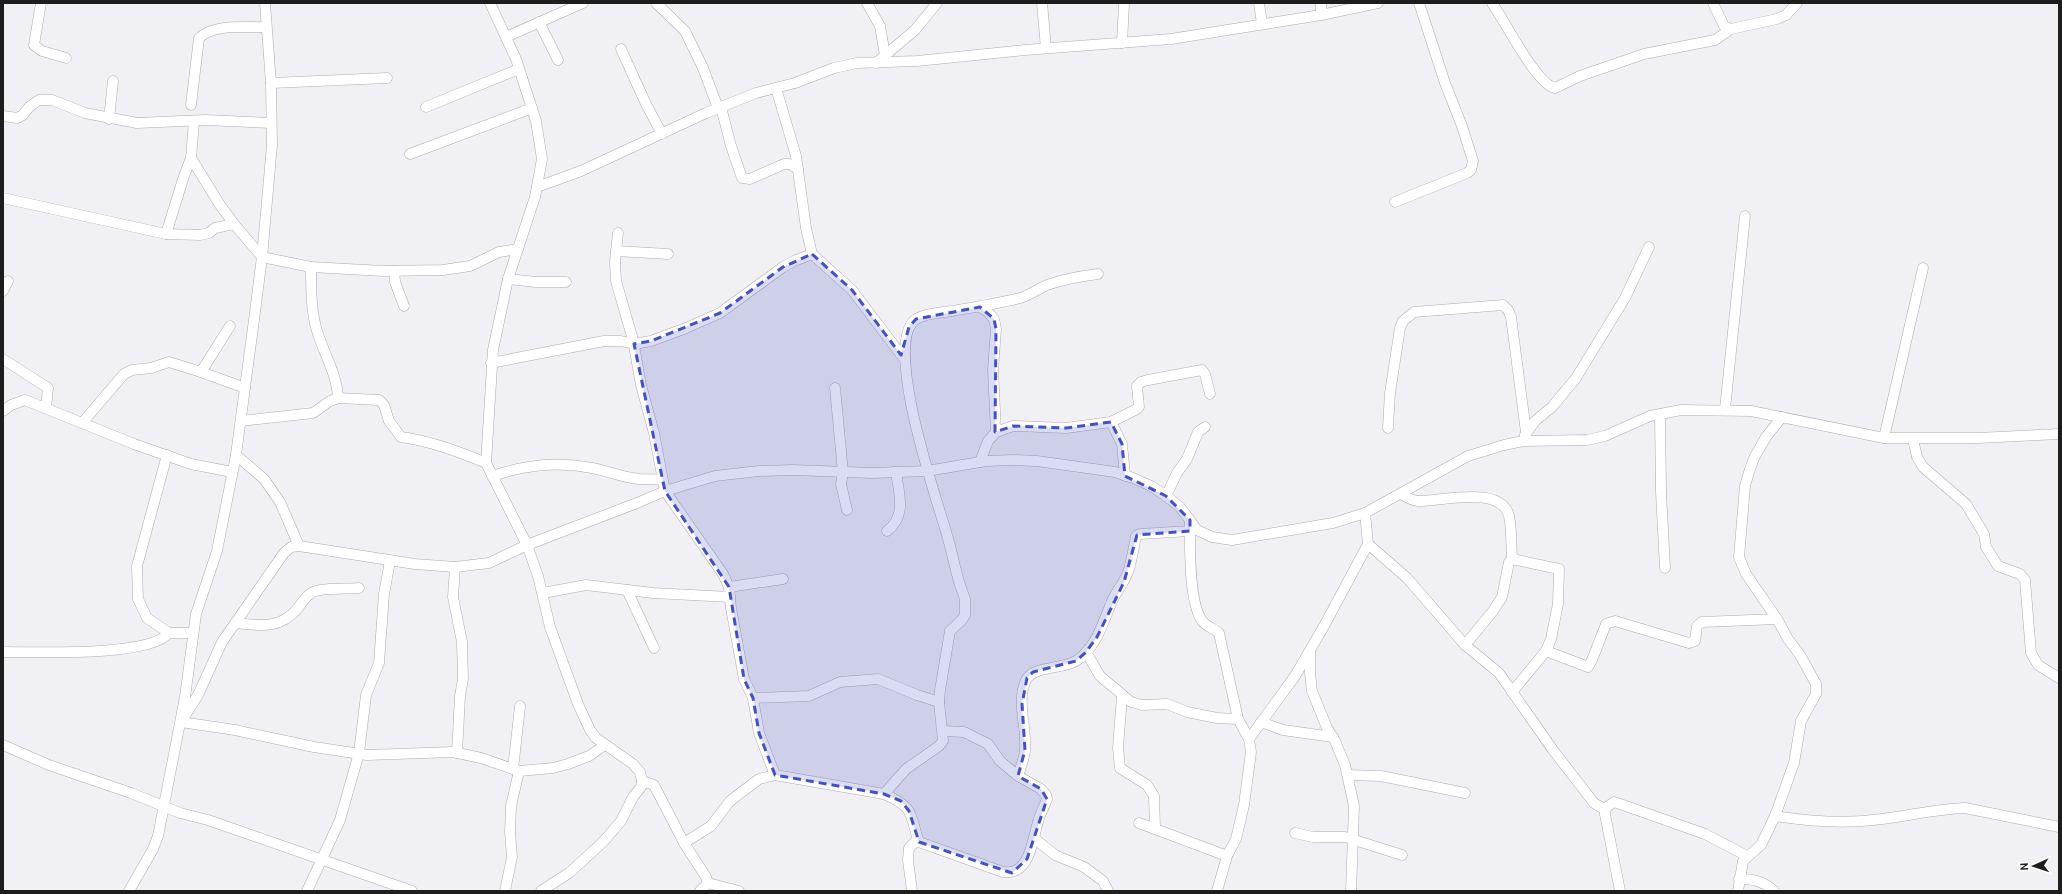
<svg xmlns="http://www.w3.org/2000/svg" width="2062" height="894" viewBox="0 0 2062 894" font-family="Cabin,sans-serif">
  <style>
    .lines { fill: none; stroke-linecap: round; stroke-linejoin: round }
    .minor-casing { stroke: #acabaf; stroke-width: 11 }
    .minor { stroke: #fff; stroke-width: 10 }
    .marked { fill: #4451c5; fill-opacity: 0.2; stroke: #4451c5; stroke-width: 3; stroke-dasharray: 8 5; stroke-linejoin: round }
  </style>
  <rect width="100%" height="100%" fill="#f1f0f4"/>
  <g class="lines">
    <defs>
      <g id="minor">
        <path d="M41 3 34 45 42 51 66 58"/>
        <path d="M490 3 516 59 536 121 542 159 535 197 508 279 493 350 486 463 527 545 538 576 550 627 578 704 590 730 596 738 633 764 640 772 642 781 641 787 633 797 621 821 603 842 569 873 541 891"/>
        <path d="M656 3 685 31 703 68 718 108"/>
        <path d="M867 3 880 26 885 55"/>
        <path d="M1042 3 1046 48"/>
        <path d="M1259 3 1262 24"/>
        <path d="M1492 3C1505 21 1536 84 1555 88L1580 76 1644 54 1715 40 1731 29 1777 19 1786 15 1797 3"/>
        <path d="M1713 3 1724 26 1731 29"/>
        <path d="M1321 15V3"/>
        <path d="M539 22 558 60"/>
        <path d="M506 37 583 3"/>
        <path d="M1122 43 1124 3"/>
        <path d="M621 49 646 104 662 134"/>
        <path d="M876 63 915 30 937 3"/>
        <path d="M271 83 387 78"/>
        <path d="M776 88 796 156 806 228 812 254 852 290 905 360"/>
        <path d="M191 105 199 38C215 23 245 28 266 27"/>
        <path d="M426 107 519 69"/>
        <path d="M721 107 731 146 742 178 750 179 784 164H789L798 169"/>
        <path d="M3 116 17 118 23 115 29 107 39 100H52L85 113 137 123 205 120 271 123"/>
        <path d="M109 119 113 81"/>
        <path d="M410 154 532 108"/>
        <path d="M191 158 220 205 234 224"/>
        <path d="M537 187 581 171 706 113 756 93 795 83 834 68 857 63 917 61 1025 50 1171 39 1321 15 1378 3"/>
        <path d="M3 198 166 234 200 235 209 233 215 228 234 224 262 257 311 267 383 271 443 270 470 266 499 252 518 249"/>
        <path d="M1395 202 1467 173 1471 170 1473 161 1462 126 1445 83 1419 3"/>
        <path d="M618 233 615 262 616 281 633 340 641 385 654 433 665 491 723 574 729 587 731 608 744 679 753 698 759 733 775 775"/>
        <path d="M166 234 184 176 191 158 194 121"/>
        <path d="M616 251 668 254"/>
        <path d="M311 267C311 288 311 311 317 331 324 354 337 374 338 398"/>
        <path d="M394 271 395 282 404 306"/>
        <path d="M508 279 536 282H566"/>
        <path d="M3 291 8 281"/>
        <path d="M980 307 988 312 994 319 996 329 993 370 996 432"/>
        <path d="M230 326 201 372 245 388"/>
        <path d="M3 359 48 388 46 408"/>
        <path d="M491 363 604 341H621L634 344 651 341 686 328 720 313 783 267 794 261 812 254"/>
        <path d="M835 388 843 472 841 484 847 510"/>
        <path d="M1725 409 1745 216"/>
        <path d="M3 411 11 405 25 400 134 444 191 464 232 472"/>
        <path d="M1660 414 1661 492 1665 568"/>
        <path d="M241 421 313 413 330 401 338 398 379 400 384 405 389 421 401 437C431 441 458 451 486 463"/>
        <path d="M1111 422 1122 444 1125 476"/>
        <path d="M82 423 124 374 132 370 151 368 169 362 201 372"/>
        <path d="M1388 428 1390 393 1400 328 1403 321 1414 312 1503 305 1508 310 1511 317 1526 432"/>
        <path d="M1525 435 1535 421 1552 407 1576 378 1625 298 1649 247"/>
        <path d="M1884 438 1923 268"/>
        <path d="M1913 439 1917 457 1923 467 1966 504 1984 534 1986 547 1998 566 2020 574 2025 580 2031 653 2038 665 2059 678"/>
        <path d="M167 455 137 566 138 599 147 618 169 633H193"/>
        <path d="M236 455 264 479 280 502 299 546"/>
        <path d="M980 462 988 441 996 432 1013 426 1066 428 1111 422 1137 409 1139 407 1137 386 1141 382 1148 380 1202 370 1205 374 1210 394"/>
        <path d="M492 476C526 465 557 461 592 468 608 471 624 478 640 479 648 479 654 479 662 480"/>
        <path d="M1401 494C1406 497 1412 501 1418 501 1440 502 1501 484 1509 516 1512 529 1511 545 1512 559"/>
        <path d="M1166 496 1177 473 1187 459 1198 432 1205 427"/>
        <path d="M1190 520C1190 542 1188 607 1204 623 1208 627 1215 629 1219 633L1238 719 1249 739 1251 752 1244 805 1236 839 1227 856 1217 891"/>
        <path d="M887 531C907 516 899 494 896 472"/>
        <path d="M1368 544 1407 578 1465 645 1499 673 1553 750 1594 803 1604 809 1620 891"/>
        <path d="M455 567 453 597 462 642 463 679 460 696 457 753"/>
        <path d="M729 587 783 579"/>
        <path d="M627 590 654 648"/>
        <path d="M543 593 586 585 653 593 730 597"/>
        <path d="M236 623C261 626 281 629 298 608 303 601 308 593 316 591 325 588 348 589 359 588"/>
        <path d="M1465 645 1493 611 1502 597 1509 562 1512 559 1559 569 1558 604 1551 639 1546 651 1512 692"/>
        <path d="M1546 651 1588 667 1592 660 1606 624 1615 621 1689 643 1695 641 1697 626 1702 622 1777 619"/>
        <path d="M3 652C36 652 149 657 169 633"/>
        <path d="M1086 652 1100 676 1131 702 1142 705 1167 704 1187 712 1217 718 1238 719"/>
        <path d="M1310 652V673L1312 691 1327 728 1335 741 1345 765 1354 806 1351 891"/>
        <path d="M1122 696 1118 748 1120 768 1147 785 1154 796 1155 828"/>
        <path d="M753 698 809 696 840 682 878 679 917 695 939 702"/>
        <path d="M1261 722 1283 730 1333 737"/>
        <path d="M1249 739 1295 676 1324 626 1368 544 1365 513"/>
        <path d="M3 745 49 765 131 793 180 813 208 820 412 891"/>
        <path d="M605 745 589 756 568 764 553 768 519 771 481 758 453 752 367 755 314 747 235 730 181 722 198 695 222 642 284 553 291 547 299 546 415 564 455 567 489 563 527 545 637 503 665 491 715 476 759 471 793 470 872 473 927 471 986 461 1013 460 1037 461 1115 472 1133 478 1151 486 1166 496 1180 507 1197 530 1212 537 1232 540 1333 523 1365 513 1468 456 1504 445 1523 441 1587 440 1605 436 1650 416 1681 410 1751 411 1884 438H1978L2059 434"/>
        <path d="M513 769 520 706"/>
        <path d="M1348 775 1381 776 1465 793"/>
        <path d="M1018 776C1020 768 1025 758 1025 749 1027 727 1016 702 1026 680 1033 666 1063 669 1076 661 1097 648 1104 619 1113 599 1118 589 1126 580 1129 569 1132 559 1134 547 1136 536L1140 534 1190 531"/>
        <path d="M642 781 654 785 684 843 706 877 708 883 700 891"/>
        <path d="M884 794 906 769 939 746 943 741 939 702 940 690 950 631 962 620 965 615V599L960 585C955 569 952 552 947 535 937 500 882 342 916 319 926 313 940 313 952 311 975 307 997 304 1020 298 1031 295 1040 287 1050 284 1065 279 1082 276 1098 274"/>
        <path d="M1604 809 1614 802 1623 805 1705 834 1747 856"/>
        <path d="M1775 816C1808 821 1840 824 1873 820 1904 817 1934 809 1965 808L2059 827"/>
        <path d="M1139 823 1227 856"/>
        <path d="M1295 833 1313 837H1345L1402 855"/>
        <path d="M1035 839 1055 855 1084 867 1103 881 1108 891"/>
        <path d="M684 843 711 826 730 801 759 779 775 775 884 794C916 808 909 814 919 842"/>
        <path d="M1739 879C1754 879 1763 881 1774 891"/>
        <path d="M708 883 739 891"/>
        <path d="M129 891 153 849 158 836 185 697 196 614 217 551 236 455 254 320 262 257 272 145 271 83 265 3"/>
        <path d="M307 891 340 820 359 753 366 695 379 663 384 594 390 561"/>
        <path d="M505 891 512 857 510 832 511 806 519 771"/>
        <path d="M912 891 908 860 909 848 914 843 919 842 1003 872C1030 876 1032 841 1038 822 1040 814 1044 807 1047 799L1046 795 1041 789 1018 776 1000 761 988 744 964 732 943 731"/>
        <path d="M1738 891 1743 861 1761 845 1775 816 1794 763 1801 721 1816 694V684L1800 655 1788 639 1777 619 1746 574 1739 557 1745 486 1749 472 1754 458 1766 437 1782 417"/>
      </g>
    </defs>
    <use href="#minor" class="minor-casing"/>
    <use href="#minor" class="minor"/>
  </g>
  <path class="marked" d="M812 254 852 290 901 355 909 327 916 319 980 307 994 319 996 329 995 432 1013 426 1066 428 1111 422 1122 444 1125 476 1166 496 1190 520V531L1137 535 1124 582 1097 637 1086 652 1076 661 1033 672 1027 678 1022 704 1025 750 1018 776 1041 789 1047 799 1027 859 1012 873 919 842 909 811 901 801 884 794 775 775 759 733 753 698 744 679 729 587 665 491 634 344 651 341 720 313 783 267Z"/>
  <rect width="2062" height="894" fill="none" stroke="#1d1d1e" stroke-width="8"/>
  <g transform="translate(2034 866) rotate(267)" stroke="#fefeff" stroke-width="3" paint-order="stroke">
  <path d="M0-3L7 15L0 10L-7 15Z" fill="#1d1d1e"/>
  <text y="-6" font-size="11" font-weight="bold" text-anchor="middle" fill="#1d1d1e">N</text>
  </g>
</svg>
